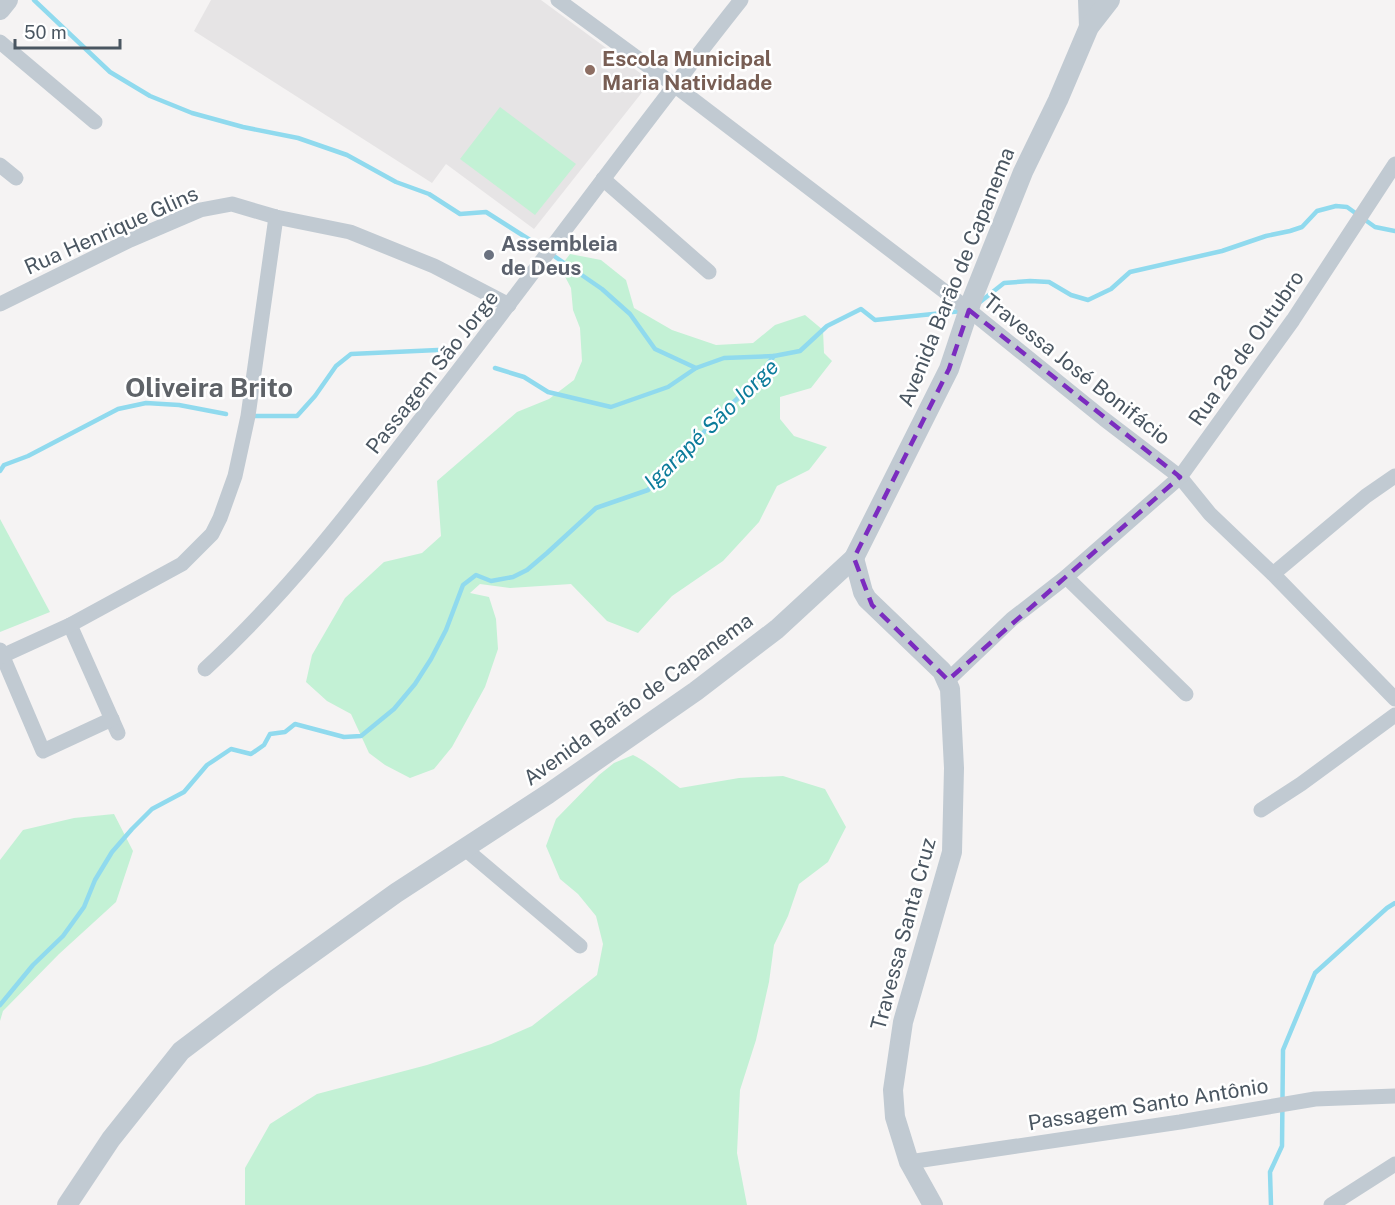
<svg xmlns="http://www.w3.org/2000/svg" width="1395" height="1205" viewBox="0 0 1395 1205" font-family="'Public Sans',sans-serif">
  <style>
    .education { fill: #e6e4e5 }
    .green { fill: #c3f1d5 }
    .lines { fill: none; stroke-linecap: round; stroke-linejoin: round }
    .stream { stroke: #90daee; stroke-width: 4.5 }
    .minor { stroke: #c1cad2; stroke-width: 15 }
    .tertiary { stroke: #c1cad2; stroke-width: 20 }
    .marked { fill: none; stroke: #7b2cbf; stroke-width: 4.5; stroke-dasharray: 12 8; stroke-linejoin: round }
    .education-dot { fill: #8d6e63; stroke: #fff; stroke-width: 2 }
    .worship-dot { fill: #6b7280; stroke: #fff; stroke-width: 2 }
    .labels { text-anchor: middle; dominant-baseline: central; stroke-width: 5; stroke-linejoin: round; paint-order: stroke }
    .education-label { font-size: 21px; font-weight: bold; fill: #785e54; stroke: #fff; text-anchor: start }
    .street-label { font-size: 21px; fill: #4a5661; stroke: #fff }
    .worship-label { font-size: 21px; font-weight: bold; fill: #5b616d; stroke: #fff; text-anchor: start }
    .water-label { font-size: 22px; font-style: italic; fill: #0c7c9b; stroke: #fff }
    .district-label { font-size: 27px; font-weight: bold; fill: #5f6368; stroke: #fff }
  </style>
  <rect width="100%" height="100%" fill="#f5f3f3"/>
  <path class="education" d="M211 0H541L651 81 534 229 446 164 432 183 194 31Z"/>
  <g class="green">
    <path d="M500 107 576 164 535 215 460 159Z"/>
    <path d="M570 254 601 260 626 280 634 308 672 330 716 345 753 343 775 325 805 315 823 330 824 353 832 361 811 388 780 397V419L794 436 827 447 809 470 777 486 759 522 723 561 672 596 638 633 607 621 571 584 510 588 480 584 470 593 489 597 496 619 498 649 485 687 452 747 434 769 410 778 385 765 369 753 351 714 327 701 306 682 312 655 345 598 384 562 422 553 441 536 437 481 517 412 549 399 574 380 582 361 580 328 573 310 571 288 560 267Z"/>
    <path d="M0 519 50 612 0 632Z"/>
    <path d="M633 755C651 764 664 777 680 788L739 778 783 776 825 789 846 827 828 862 799 884 788 916 774 945 769 982 756 1040 740 1090 737 1153 747 1205H245V1168L270 1124 317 1094 427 1065 491 1044 532 1026 597 975 603 944 596 916 578 894 560 879 546 846 556 819 599 775 614 763Z"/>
    <path d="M114 814 133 851 116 902 59 954 3 1011 0 1021V860L23 830 74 818Z"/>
  </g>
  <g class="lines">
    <g class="stream">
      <path d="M34 0 110 72 150 96 192 113 243 127 298 138 347 155 396 182 429 194 460 214 486 212 541 247"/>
      <path d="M554 256 602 289 630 314 655 349 696 368 724 358 774 356"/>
      <path d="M980 302 1004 283 1030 281 1049 282 1071 295 1088 300 1111 289 1130 272 1222 251 1266 236 1290 231 1302 227 1317 211 1336 206 1347 207 1375 227 1395 231"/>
      <path d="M495 368 524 377 548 392 611 407 668 387 696 368"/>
      <path d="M251 416H297L315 396 336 366 351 354 438 350"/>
      <path d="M0 471 4 465 28 456 118 409 146 403 179 405 226 414"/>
      <path d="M0 1005 33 965 63 936 84 907 95 880 112 852 132 829 152 809 184 792 207 765 231 749 251 754 264 745 270 734 285 732 295 724 344 737 361 736 394 709 415 684 431 659 446 630 463 585 476 575 491 581 513 577 527 570 547 553 596 508 648 490 670 463 694 444 714 420 749 388 774 356 800 351 827 326 861 309 875 320 962 311"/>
      <path d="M1271 1205 1270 1172 1282 1146 1283 1050 1315 973 1387 908 1395 903"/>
    </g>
    <g class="minor">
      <path d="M558 0 674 85 969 310 1104 419 1180 477 1210 514 1273 574 1395 699"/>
      <path d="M0 42 95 122"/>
      <path d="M0 165 16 178"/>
      <path d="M603 179 709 272"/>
      <path d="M0 304 130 240 200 210 232 204 276 217 350 232 434 266 509 305"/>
      <path d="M1273 574 1366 496 1395 476"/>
      <path d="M1066 577 1186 694"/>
      <path d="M70 625 118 733"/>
      <path d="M0 650 43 751 112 719"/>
      <path d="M0 657 70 625 182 564 212 534 220 518 235 476 248 416 276 217"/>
      <path d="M205 669C289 592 355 505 424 415 531 278 633 136 741 0"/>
      <path d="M948 680 1012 619 1066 577 1180 477 1293 320 1395 164"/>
      <path d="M1261 810 1301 784 1395 715"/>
      <path d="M464 848 580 946"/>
      <path d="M909 1162 1180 1122 1315 1099 1395 1096"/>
      <path d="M1331 1205 1395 1164"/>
    </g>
    <g class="tertiary">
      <path d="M1088 0 1089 27"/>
      <path d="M0 10 8 0"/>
      <path d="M854 558 863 592 867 599 942 671 950 689 954 768 952 852 903 1022 893 1090 895 1117 909 1162 933 1205"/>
      <path d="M67 1205 111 1139 181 1051 276 979 396 893 548 794 696 691 777 629 854 558 949 369 973 297 1023 172 1058 100 1089 27 1110 0"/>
    </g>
  </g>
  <path class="marked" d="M969 310 1180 477 948 680 872 605 854 558 949 369Z"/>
  <circle class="education-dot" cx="590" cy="70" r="6"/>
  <circle class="worship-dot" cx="489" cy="255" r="6"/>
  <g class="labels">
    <g class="education-label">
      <text x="602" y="58">Escola Municipal<tspan x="602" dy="24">Maria Natividade</tspan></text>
    </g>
    <g class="street-label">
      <text transform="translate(111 230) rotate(-24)">Rua Henrique Glins</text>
      <text transform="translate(956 277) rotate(-68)">Avenida Barão de Capanema</text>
      <text transform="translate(1246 348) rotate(-55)">Rua 28 de Outubro</text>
      <text transform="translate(1077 369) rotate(38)">Travessa José Bonifácio</text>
      <text transform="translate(432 372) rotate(-52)">Passagem São Jorge</text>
      <text transform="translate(638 699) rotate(-36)">Avenida Barão de Capanema</text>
      <text transform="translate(903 934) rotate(-75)">Travessa Santa Cruz</text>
      <text transform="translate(1148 1104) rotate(-9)">Passagem Santo Antônio</text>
    </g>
    <g class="worship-label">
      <text x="501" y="243">Assembleia<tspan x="501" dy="24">de Deus</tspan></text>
    </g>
    <g class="water-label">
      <text transform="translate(711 424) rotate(-44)">Igarapé São Jorge</text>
    </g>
    <g class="district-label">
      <text x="209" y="387">Oliveira Brito</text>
    </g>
  </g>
  <path d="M15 39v9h105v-9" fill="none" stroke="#4a5661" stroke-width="3"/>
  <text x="24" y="39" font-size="18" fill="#4a5661" stroke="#ffffff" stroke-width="4.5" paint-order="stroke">50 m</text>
</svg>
